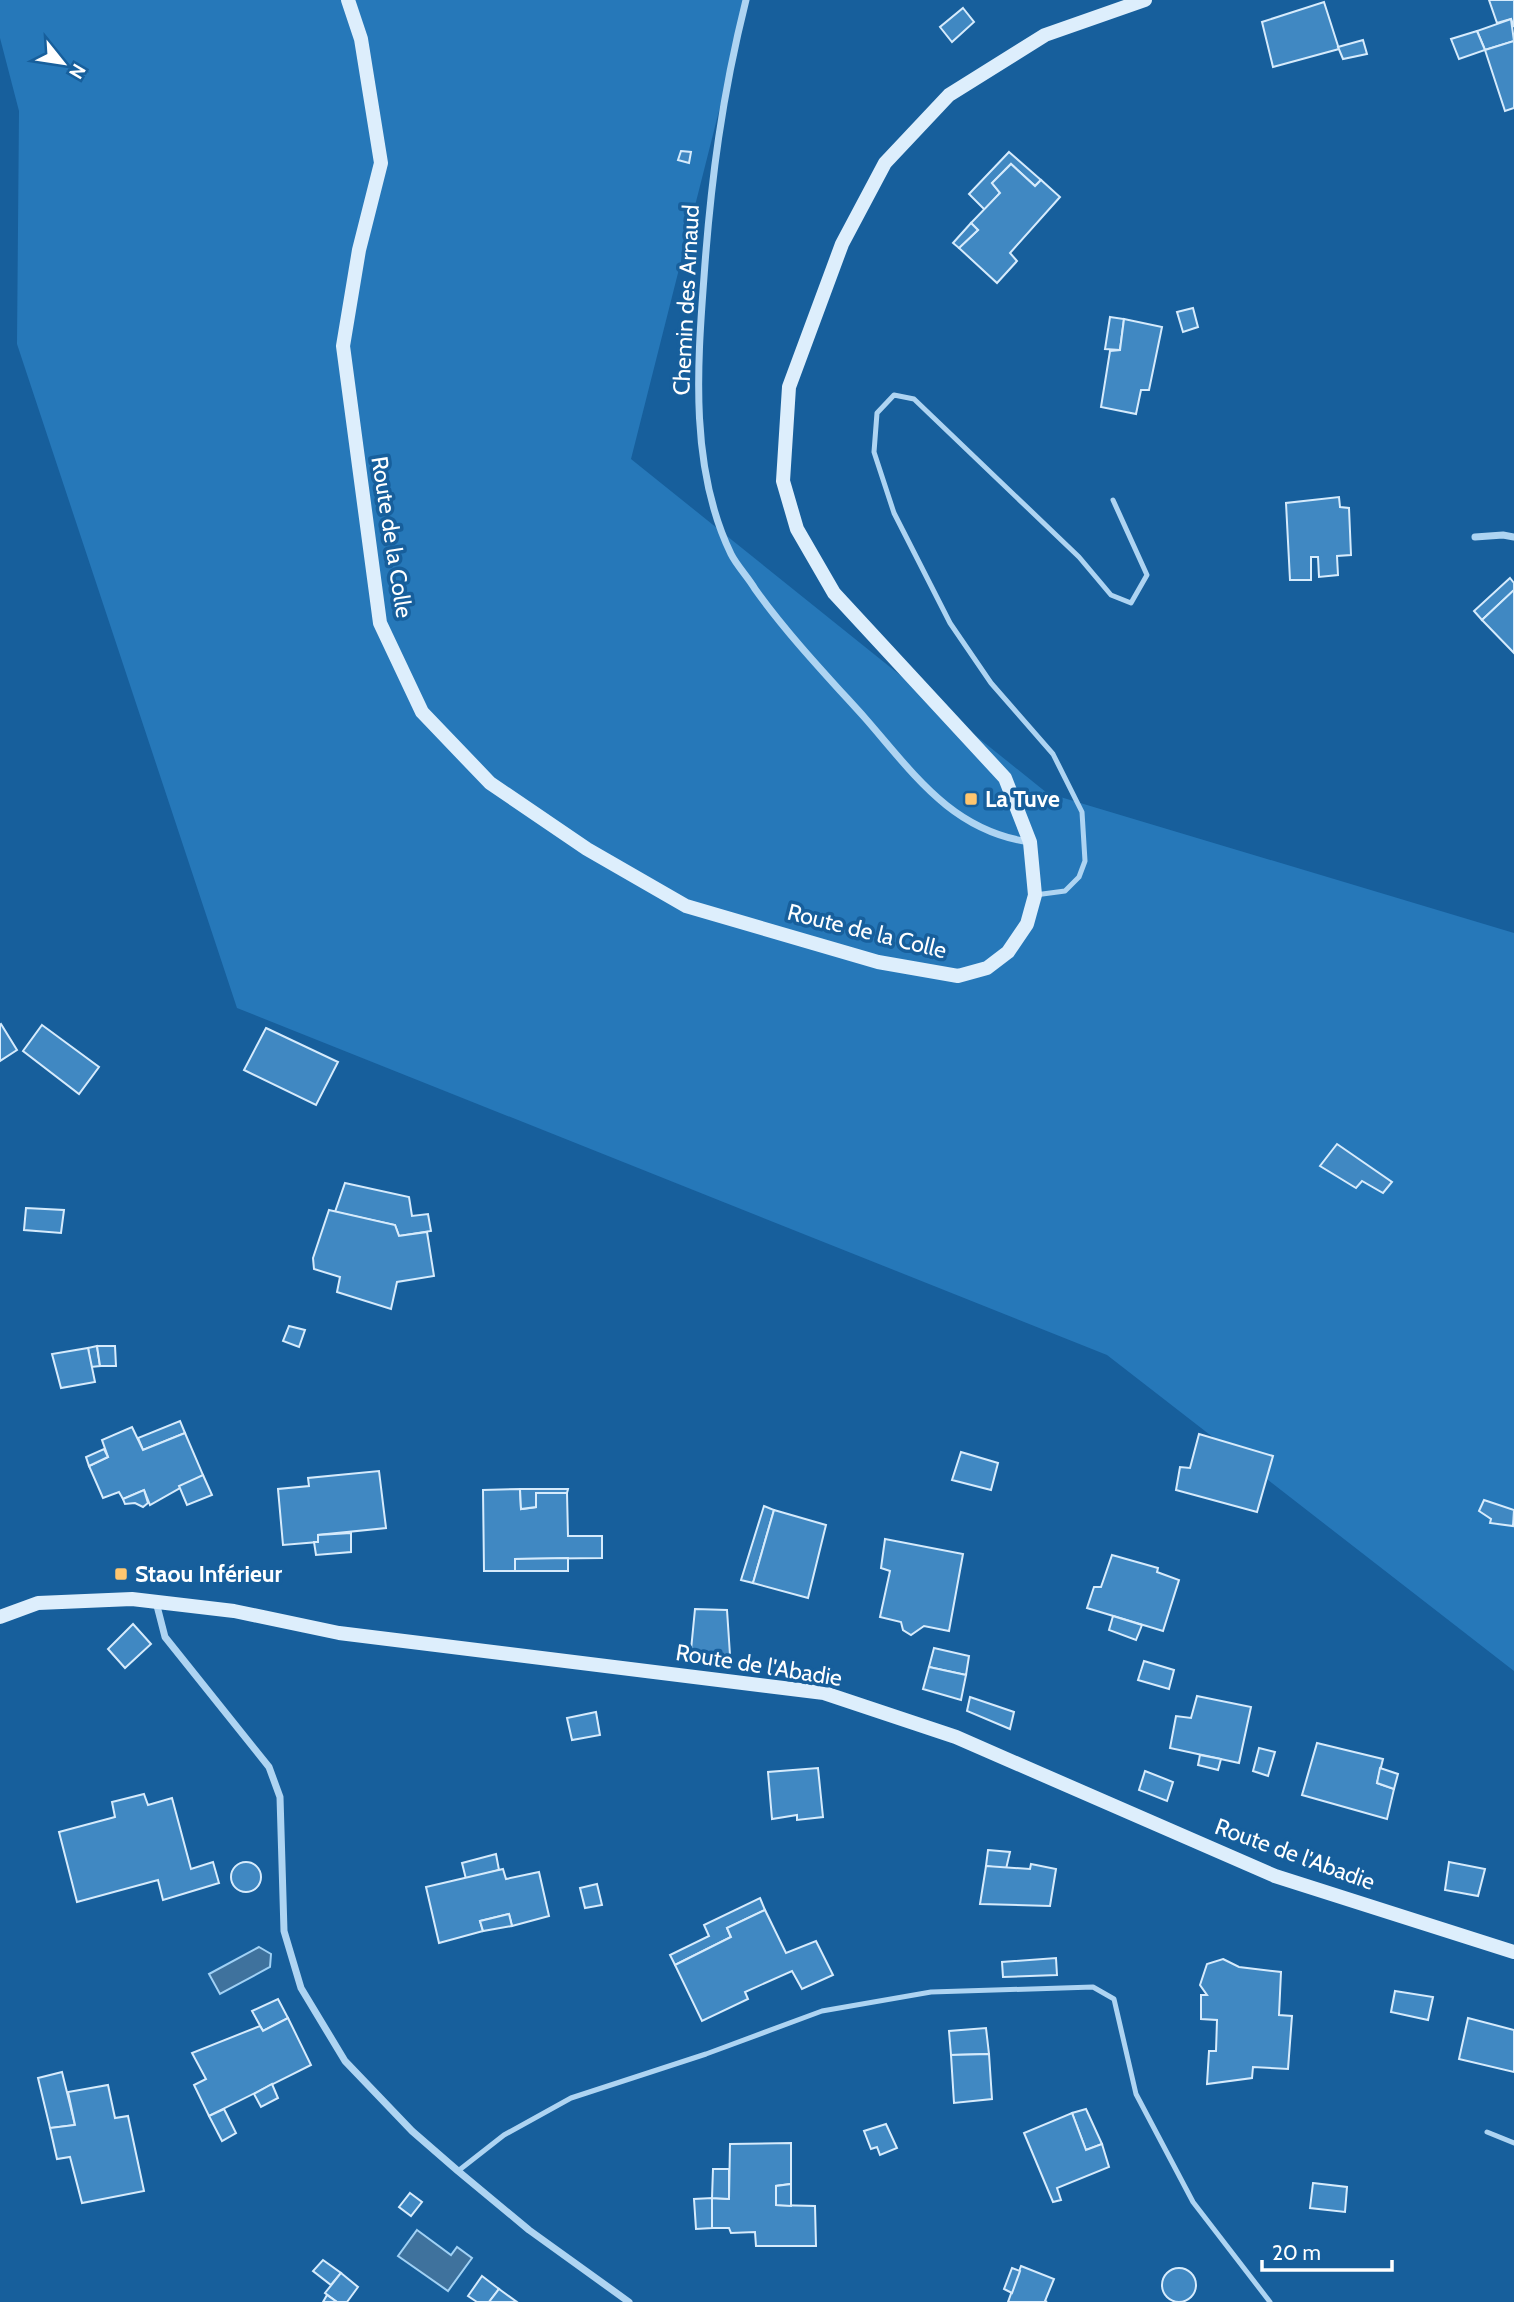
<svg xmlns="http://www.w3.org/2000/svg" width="1514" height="2302" viewBox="0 0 1514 2302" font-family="Cabin,sans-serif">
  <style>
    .green { fill: #2678b9 }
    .water { fill: #3f729d; stroke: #a0d1f5; stroke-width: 2 }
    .building { fill: #4088c2; stroke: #d6ebfc; stroke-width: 2 }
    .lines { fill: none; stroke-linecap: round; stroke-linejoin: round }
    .lane { stroke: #aed4f2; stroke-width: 5 }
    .street { stroke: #aed4f2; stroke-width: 7 }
    .secondary { stroke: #ddeefc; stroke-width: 14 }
    .poi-dot { fill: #ffc66f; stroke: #175f9c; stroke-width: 2.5 }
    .labels { text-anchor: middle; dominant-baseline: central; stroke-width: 7; stroke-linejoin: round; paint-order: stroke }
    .street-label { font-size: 23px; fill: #fff; stroke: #175f9c }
    .poi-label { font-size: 23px; font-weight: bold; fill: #fff; stroke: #175f9c; text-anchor: start }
  </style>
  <rect width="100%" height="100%" fill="#175f9c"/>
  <path class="green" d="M0 0H747L631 459 1047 793 1514 933V1671L1107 1355 237 1008 17 344 19 111 0 38Z"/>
  <g class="water">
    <path d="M259 1947 271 1954 270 1967 220 1994 209 1974Z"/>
    <path d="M417 2230 451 2255 457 2247 472 2258 448 2291 398 2256Z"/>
  </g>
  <g class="building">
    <path d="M1489 0H1514V27L1511 19 1497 23Z"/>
    <path d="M1324 2 1339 49 1273 67 1262 22Z"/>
    <path d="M963 8 974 22 952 42 940 27Z"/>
    <path d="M1511 19 1514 41 1485 50 1477 31Z"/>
    <path d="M1477 31 1485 50 1459 59 1451 39Z"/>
    <path d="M1363 40 1367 54 1343 59 1338 47Z"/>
    <path d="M1514 41V108L1505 111 1485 50Z"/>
    <path d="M681 151 691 152 689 163 678 160Z"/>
    <path d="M1009 152 1041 180 1035 186 1011 164 992 183 1000 193 985 210 969 194Z"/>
    <path d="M1011 164 1035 186 1041 180 1060 197 1010 253 1017 261 997 283 959 248 978 230 971 223 1000 193 992 183Z"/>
    <path d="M971 223 978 230 959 248 953 243Z"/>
    <path d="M1193 308 1198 327 1183 332 1177 312Z"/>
    <path d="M1110 317 1124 319 1120 350 1105 349Z"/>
    <path d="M1124 319 1162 327 1149 390H1141L1136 414 1101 407 1110 351 1120 350Z"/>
    <path d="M1339 497 1340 507 1349 508 1351 555 1337 556 1338 575 1319 577 1318 557H1311V580H1290L1286 503Z"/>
    <path d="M1510 578 1514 583V590L1482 620 1474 611Z"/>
    <path d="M1514 590V653L1482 620Z"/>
    <path d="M1 1024 17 1050 0 1061V1025Z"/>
    <path d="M42 1025 99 1067 79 1094 23 1051Z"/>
    <path d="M266 1028 338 1062 316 1105 244 1070Z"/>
    <path d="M1337 1144 1392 1182 1383 1193 1362 1181 1356 1188 1320 1166Z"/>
    <path d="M345 1183 409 1197 412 1216 428 1214 431 1231 399 1236 395 1225 335 1212Z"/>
    <path d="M26 1208 64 1210 61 1233 24 1230Z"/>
    <path d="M329 1210 395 1225 399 1236 427 1232 434 1276 397 1282 391 1309 337 1292 340 1277 314 1269 313 1258Z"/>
    <path d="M289 1326 305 1330 299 1347 283 1341Z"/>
    <path d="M97 1346 100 1366 91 1367 88 1348Z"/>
    <path d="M97 1346H115L116 1366H100Z"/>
    <path d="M88 1348 95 1382 61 1388 52 1354Z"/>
    <path d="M180 1421 185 1433 143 1450 138 1438Z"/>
    <path d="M132 1427 143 1450 185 1433 203 1475 150 1505 144 1490 123 1499 119 1492 103 1498 89 1466 108 1457 102 1440Z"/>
    <path d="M1199 1434 1273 1456 1257 1512 1176 1490 1180 1467 1190 1468Z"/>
    <path d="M104 1449 108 1457 89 1466 86 1457Z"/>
    <path d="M961 1452 998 1463 991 1490 952 1480Z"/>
    <path d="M379 1471 386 1528 318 1535V1542L283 1545 278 1489 309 1486 308 1478Z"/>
    <path d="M203 1475 212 1495 187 1505 179 1486Z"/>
    <path d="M520 1489 521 1509 536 1507V1493H567L568 1536H602V1558L515 1559V1571H484L483 1490Z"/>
    <path d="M520 1489H568L567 1493H536V1507L521 1509Z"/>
    <path d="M144 1490 148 1503 143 1507 135 1503 125 1504 123 1499Z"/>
    <path d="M1484 1500 1514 1510 1513 1526 1490 1523 1491 1519 1479 1511Z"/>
    <path d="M764 1506 774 1510 753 1583 741 1580Z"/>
    <path d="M774 1510 826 1525 808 1598 753 1583Z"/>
    <path d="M351 1533V1552L316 1555 314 1542H318V1535Z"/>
    <path d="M885 1539 963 1554 949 1631 924 1626 911 1635 903 1630 901 1622 880 1617 890 1571 881 1568Z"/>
    <path d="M1112 1555 1158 1568 1157 1572 1179 1580 1163 1631 1087 1608 1094 1587H1101Z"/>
    <path d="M568 1558V1571H515V1559Z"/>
    <path d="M695 1609 727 1610 730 1655 691 1650Z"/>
    <path d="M1113 1616 1142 1625 1136 1640 1109 1630Z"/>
    <path d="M133 1624 151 1644 125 1668 108 1649Z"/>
    <path d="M934 1648 969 1656 966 1675 929 1667Z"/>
    <path d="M1144 1661 1174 1670 1169 1689 1138 1680Z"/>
    <path d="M929 1667 966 1675 961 1700 923 1689Z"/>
    <path d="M1197 1696 1251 1707 1239 1763 1170 1748 1176 1716 1191 1718Z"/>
    <path d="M970 1697 1014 1712 1010 1729 967 1711Z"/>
    <path d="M596 1712 600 1735 572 1740 567 1718Z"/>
    <path d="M1317 1743 1383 1759 1377 1783 1394 1789 1387 1819 1302 1795Z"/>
    <path d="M1259 1748 1275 1752 1268 1776 1253 1771Z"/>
    <path d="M1200 1755 1221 1759 1218 1770 1198 1765Z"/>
    <path d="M818 1768 823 1817 797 1820V1815L772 1819 768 1772Z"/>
    <path d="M1380 1768 1398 1774 1394 1789 1377 1783Z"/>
    <path d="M1145 1771 1173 1782 1167 1801 1139 1790Z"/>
    <path d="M144 1794 148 1805 172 1798 191 1869 213 1862 219 1883 163 1900 158 1880 77 1902 59 1832 115 1817 112 1802Z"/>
    <path d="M988 1850 1010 1852 1006 1869 986 1866Z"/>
    <path d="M496 1854 499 1870 466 1879 462 1863Z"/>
    <circle cx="246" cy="1877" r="15"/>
    <path d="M1449 1862 1485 1869 1478 1896 1445 1890Z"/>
    <path d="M1031 1864 1056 1869 1050 1906 980 1904 986 1866 1030 1869Z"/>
    <path d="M503 1869 506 1879 539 1872 549 1916 512 1926 509 1914 480 1921 483 1931 439 1943 426 1887Z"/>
    <path d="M597 1884 602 1905 585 1908 580 1888Z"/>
    <path d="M760 1898 765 1910 727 1928 731 1937 675 1965 670 1955 709 1936 704 1925Z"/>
    <path d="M765 1910 786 1953 816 1941 833 1975 802 1989 792 1971 745 1992 748 1999 702 2021 675 1965 731 1937 727 1928Z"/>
    <path d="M509 1914 512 1926 483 1931 480 1921Z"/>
    <path d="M1056 1958 1057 1975 1003 1977 1002 1962Z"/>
    <path d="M1223 1959 1239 1967 1281 1972 1279 2015 1292 2016 1288 2069 1253 2067 1252 2078 1207 2084 1209 2051H1216L1217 2020 1201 2019V1995H1207L1200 1985 1207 1964Z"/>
    <path d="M1395 1991 1433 1997 1428 2020 1391 2012Z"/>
    <path d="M278 1999 288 2018 263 2031 252 2011Z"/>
    <path d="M288 2018 311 2065 209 2116 194 2085 206 2079 192 2053 260 2026 263 2031Z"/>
    <path d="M1468 2018 1514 2030V2072L1459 2059Z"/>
    <path d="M986 2028 989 2054 951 2055 949 2031Z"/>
    <path d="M989 2054 992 2099 954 2103 951 2055Z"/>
    <path d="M62 2072 75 2125 50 2128 38 2078Z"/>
    <path d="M272 2084 278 2098 261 2107 254 2094Z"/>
    <path d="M108 2085 115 2118 128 2116 144 2191 82 2203 70 2157 57 2159 50 2128 75 2125 68 2092Z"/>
    <path d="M224 2109 236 2133 222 2141 209 2116Z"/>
    <path d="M1086 2109 1102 2144 1086 2150 1072 2113Z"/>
    <path d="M1072 2113 1086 2150 1102 2144 1109 2167 1057 2188 1061 2200 1053 2202 1024 2133Z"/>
    <path d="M886 2124 897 2148 880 2155 877 2147 871 2149 864 2131Z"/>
    <path d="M791 2143V2184L776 2186V2205L815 2206 816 2246H756L755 2232 731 2233 729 2228H712V2198L729 2199 730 2144Z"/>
    <path d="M713 2169H729V2199L712 2198Z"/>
    <path d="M1313 2183 1347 2187 1345 2212 1310 2208Z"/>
    <path d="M791 2184V2206L776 2205V2186Z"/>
    <path d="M410 2193 422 2202 411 2216 399 2207Z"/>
    <path d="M712 2198V2228L696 2229 694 2199Z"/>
    <path d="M323 2260 341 2273 331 2285 313 2271Z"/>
    <path d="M1021 2266 1054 2279 1045 2301 1047 2302H1008Z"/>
    <circle cx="1179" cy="2285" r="17"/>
    <path d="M1012 2268 1020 2271 1012 2293 1004 2289Z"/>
    <path d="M341 2273 358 2287 347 2302H337L325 2293Z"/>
    <path d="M482 2276 499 2289 489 2302H477L468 2296Z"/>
    <path d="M499 2289 517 2302H489Z"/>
    <path d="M327 2295 337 2302H323Z"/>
  </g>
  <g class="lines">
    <g class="lane">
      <path d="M1035 895 1065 891 1079 877 1085 861 1082 812 1053 754 991 683 950 623 894 513 874 452 877 413 894 395 914 399 1079 557 1111 595 1131 603 1147 575 1113 500"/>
      <path d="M1487 2132 1514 2143"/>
      <path d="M458 2171 504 2135 571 2098 706 2054 822 2011 931 1992 1093 1987 1114 1999 1136 2094 1193 2202 1270 2302"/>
    </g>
    <g class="street">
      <path d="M746 0C722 96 711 179 704 277 697 369 690 469 731 554 737 566 748 577 755 589 788 635 827 676 865 718 914 774 951 830 1029 842"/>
      <path d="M1475 537 1503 535 1514 537"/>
      <path d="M156 1602 165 1637 269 1767 280 1797 284 1931 301 1988 345 2061 412 2131 458 2171 529 2230 629 2302"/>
    </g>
    <g class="secondary">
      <path d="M348 0 361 39 381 163 359 250 343 346 380 623 422 712 490 783 587 849 686 906 878 962 958 976 987 968 1008 952 1027 924 1035 895 1030 842 1005 778 834 593 797 529 783 481 789 387 842 244 885 163 949 95 1045 35 1145 0"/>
      <path d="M0 1617 38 1603 132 1599 234 1611 339 1633 824 1693 956 1737 1275 1876 1514 1952"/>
    </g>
  </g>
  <g class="poi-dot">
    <rect x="964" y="792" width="14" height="14" rx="3.5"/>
    <rect x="114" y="1567" width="14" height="14" rx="3.5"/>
  </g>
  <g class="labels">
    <g class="street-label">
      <text transform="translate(686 300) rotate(-87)">Chemin des Arnaud</text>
      <text transform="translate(392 537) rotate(81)">Route de la Colle</text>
      <text transform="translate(867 931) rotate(14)">Route de la Colle</text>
      <text transform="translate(759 1665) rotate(9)">Route de l'Abadie</text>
      <text transform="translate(1295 1854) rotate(20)">Route de l'Abadie</text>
    </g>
    <g class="poi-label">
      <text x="985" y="799">La Tuve</text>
      <text x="135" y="1574">Staou Inférieur</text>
    </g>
  </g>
  <g transform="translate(63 63) rotate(120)" stroke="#175f9c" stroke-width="5" paint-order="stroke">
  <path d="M0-5L12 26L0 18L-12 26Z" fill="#ffffff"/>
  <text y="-10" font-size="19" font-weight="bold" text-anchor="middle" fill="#ffffff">N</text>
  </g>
  <path d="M1262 2260v10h130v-10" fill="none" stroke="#ffffff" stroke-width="3.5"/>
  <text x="1272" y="2260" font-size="21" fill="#ffffff" stroke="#175f9c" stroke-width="5" paint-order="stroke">20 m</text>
</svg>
